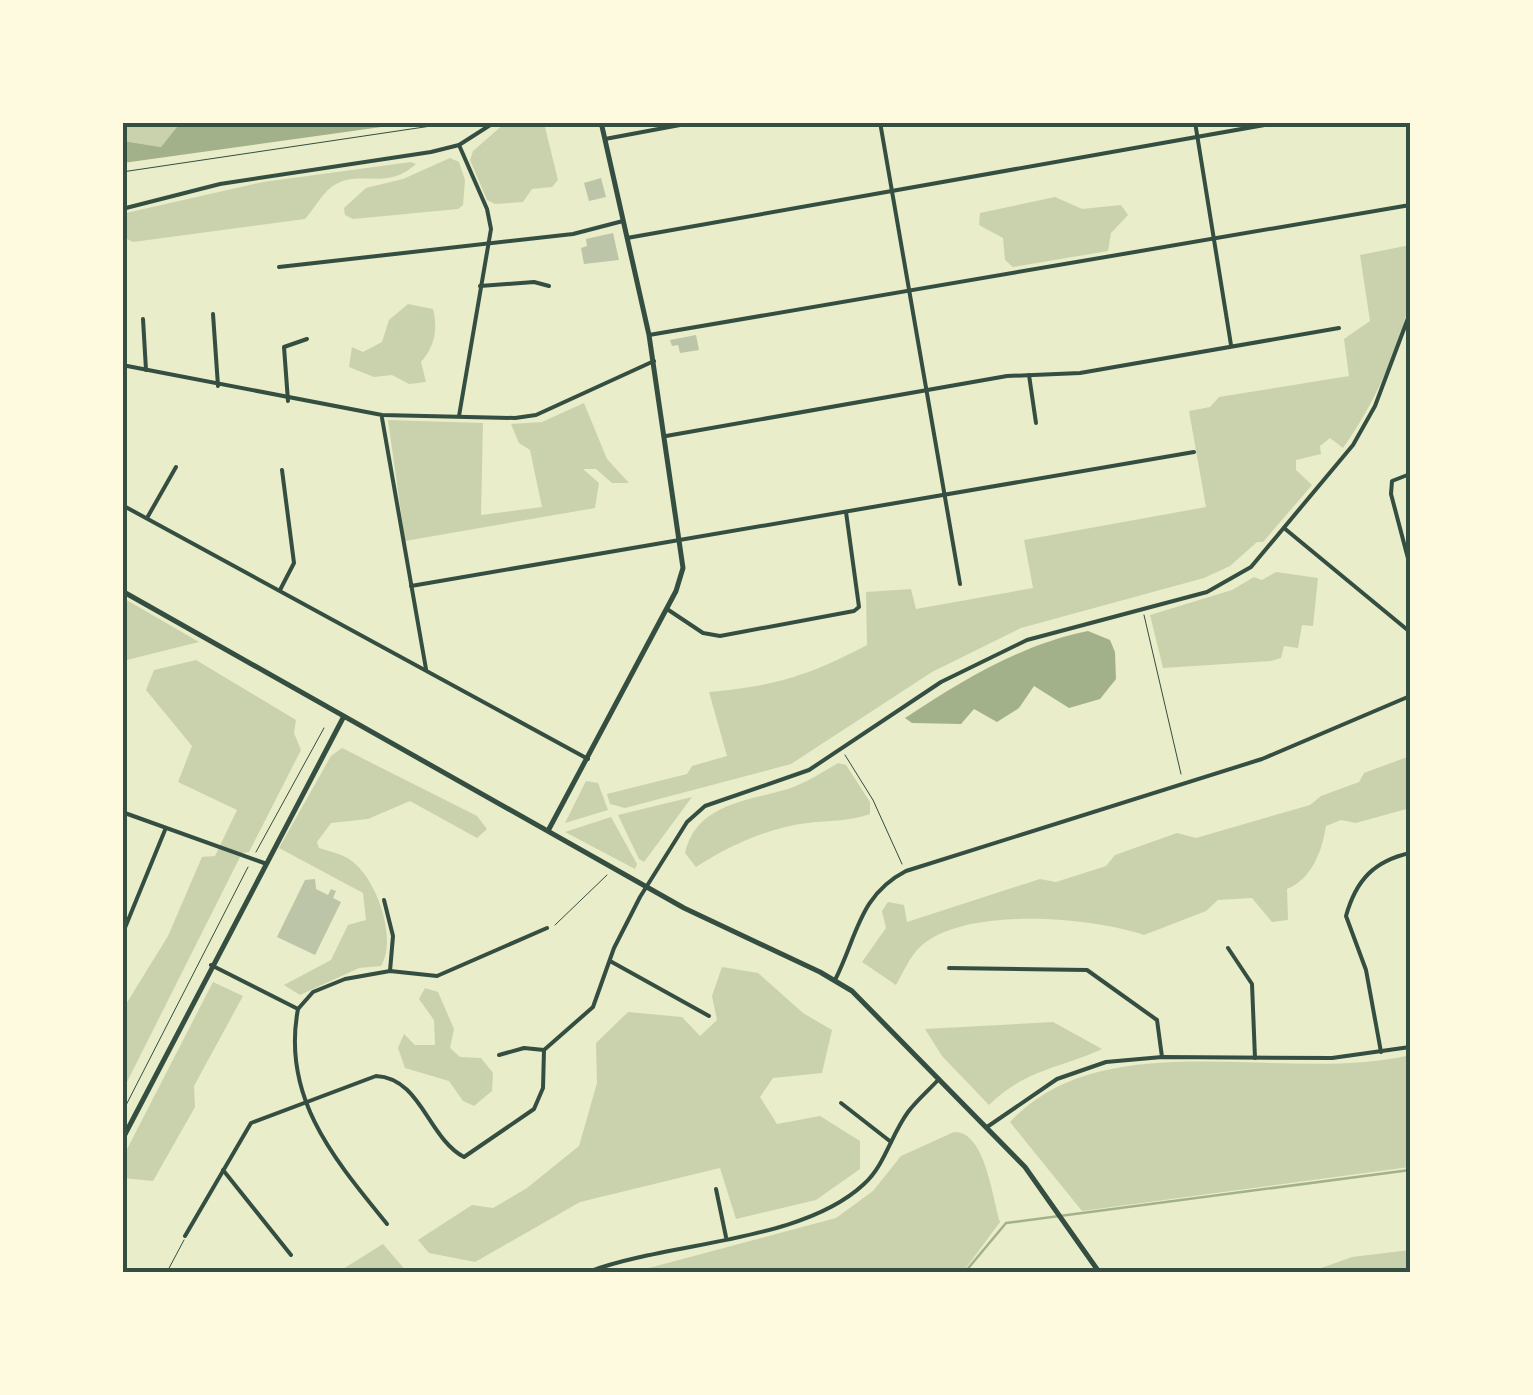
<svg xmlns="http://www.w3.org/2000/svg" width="1533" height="1395" viewBox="0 0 1533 1395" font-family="Quicksand,sans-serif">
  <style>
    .green { fill: #cad2ad }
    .water { fill: #a3b18a }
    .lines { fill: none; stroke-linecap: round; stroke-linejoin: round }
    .stream { stroke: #a3b18a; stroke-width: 2.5 }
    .building { fill: #bcc5a7 }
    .path { stroke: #344e41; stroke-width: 1 }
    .service { stroke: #344e41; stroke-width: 1 }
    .minor { stroke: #344e41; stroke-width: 4 }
    .tertiary { stroke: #344e41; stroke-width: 4 }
    .secondary { stroke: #344e41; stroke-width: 5 }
    .neatline { fill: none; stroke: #344e41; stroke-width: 4 }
  </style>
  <rect width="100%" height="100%" fill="#e9edc9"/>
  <g class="green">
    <path d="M122 123H181L161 147 123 141Z"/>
    <path d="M505 123H544L558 180 552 187 532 189 523 202 495 204 487 200 470 160 473 151Z"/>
    <path d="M450 158 459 162 465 180 463 205 458 209 353 219 345 215 344 208 366 188 403 179Z"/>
    <path d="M411 162 416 164C388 190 362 171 338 183 323 190 316 207 305 219L133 242 123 237 126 213 263 182Z"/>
    <path d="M1055 197 1082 209 1121 205 1128 215 1111 233 1108 251 1013 267 1005 260 1003 238 979 225 980 213Z"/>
    <path d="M1410 245C1411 263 1413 283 1410 300 1399 350 1373 406 1343 448L1330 438 1320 446 1321 454 1296 460V470L1312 485 1263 542H1257L1230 566 1204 578 1021 628 932 672 791 764 625 808 610 804 607 794 687 774 692 766 727 756 709 692C775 686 808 676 867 645L866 592 911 589 916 609 1033 588 1024 540 1206 507 1189 411 1210 407 1219 397 1349 376 1344 339 1370 321 1360 255Z"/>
    <path d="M408 304 433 309C438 329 435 346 421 362L426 382 409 384 392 375 374 377 349 367 352 347 363 352 382 342 389 320Z"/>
    <path d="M584 403 607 459 629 483H612L596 469H583L599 483 595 508 405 541 388 420 483 423 481 515 542 507 530 450 519 443 511 424 542 422Z"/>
    <path d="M1276 572 1318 578 1313 626 1302 625 1298 648 1284 646 1281 658 1271 661 1163 668 1150 615 1232 590 1254 577 1262 580Z"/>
    <path d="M123 598 199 642 123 661Z"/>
    <path d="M196 660 296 720 294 733 301 750 249 852 242 853 123 1090V1009L168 936 202 857 215 856 237 810 178 782 192 746 146 690 154 670Z"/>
    <path d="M342 748 477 816 487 829 477 838 410 801 368 819 331 823 317 842 319 848C328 851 340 853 349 859 376 876 398 938 381 966L359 968 300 995 284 985 331 960 348 925 366 920 363 893 279 848 331 756Z"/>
    <path d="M1410 756V808L1356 823 1341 820 1326 826C1322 851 1312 879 1287 889L1288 920 1272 922 1252 898 1218 900 1206 911 1144 935C1092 917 965 906 921 946 910 956 903 973 896 985L862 962 886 928 882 911 888 902 904 905 907 922 1040 879 1056 882 1106 866 1115 855 1177 833 1196 838 1310 805 1321 796 1359 782 1364 773Z"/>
    <path d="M838 763 846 765 870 802V814C848 822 829 820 808 823 770 827 728 846 696 867L685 853C696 804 747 801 788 789 806 783 821 773 838 763Z"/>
    <path d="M586 781 598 783 608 810 565 823Z"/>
    <path d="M692 797 644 862 639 859 618 815Z"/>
    <path d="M611 817 637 864 635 869 565 832Z"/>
    <path d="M722 967 758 973 803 1013 832 1030 822 1073 773 1078 760 1097 777 1124 820 1116 860 1141V1169L816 1200 736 1219 720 1168 580 1202 475 1262 429 1253 418 1240 472 1205 493 1208 527 1188 579 1146 597 1083 596 1043 628 1012 682 1017 700 1036 717 1020 712 996Z"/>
    <path d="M213 982 243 996 194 1086 195 1107 153 1181 123 1178V1157Z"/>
    <path d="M425 988 438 992 454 1029 450 1048 460 1057 481 1058 493 1073 492 1091 474 1106 463 1101 449 1081 405 1068 398 1048 404 1034 415 1045H435L434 1020 419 999Z"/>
    <path d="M1053 1022 1102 1049C1058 1069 1026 1069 989 1105L942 1056 925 1029Z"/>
    <path d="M1410 1055V1167L1082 1211 1010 1122C1105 1020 1287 1085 1410 1055Z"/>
    <path d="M954 1132C985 1131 992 1196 1000 1222L963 1272H634L836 1218 873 1191 901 1156Z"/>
    <path d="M383 1244 407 1272H338Z"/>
    <path d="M1410 1250V1272H1310L1352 1257Z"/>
  </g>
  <g class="water">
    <path d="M181 122H410V123L123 163V141L161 147Z"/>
    <path d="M1088 631 1110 640 1115 652 1116 679 1100 699 1069 708 1034 686 1019 708 997 722 974 709 961 724 912 723 905 718C961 681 1022 644 1088 631Z"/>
  </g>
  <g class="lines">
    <path class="stream" d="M965 1272 1006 1223 1410 1170"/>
  </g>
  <g class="building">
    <path d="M601 178 606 197 589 201 584 183Z"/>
    <path d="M613 233 619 260 584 264 581 248 587 246 586 239Z"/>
    <path d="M696 335 699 350 680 353 678 345 672 346 670 340Z"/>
    <path d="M315 879 316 889 328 895 331 889 336 891 333 898 341 902 315 955 277 937 305 880Z"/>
  </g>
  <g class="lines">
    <g class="path">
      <path d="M122 172 458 122"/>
      <path d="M1144 615 1181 774"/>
      <path d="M845 755 873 800 902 864"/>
      <path d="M256 852 324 728"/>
      <path d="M555 925 607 875"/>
      <path d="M122 1113 248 867"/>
    </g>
    <path class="service" d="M167 1272 184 1240"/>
    <g class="minor">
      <path d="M880 122 960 584"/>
      <path d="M1195 122 1231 345"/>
      <path d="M605 139 696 122"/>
      <path d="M459 145 487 209 491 229 459 416"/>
      <path d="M627 238 1281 122"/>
      <path d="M279 267 573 234 623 221"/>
      <path d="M480 286 534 282 549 286"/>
      <path d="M213 314 218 386"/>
      <path d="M143 319 146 370"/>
      <path d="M649 335 1410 205"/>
      <path d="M122 365 382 415 515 418 536 415 654 361"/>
      <path d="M1029 375 1036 423"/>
      <path d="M288 401 284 347 307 339"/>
      <path d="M382 418 426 669"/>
      <path d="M666 436 1007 376 1080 373 1339 328"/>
      <path d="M1410 474 1392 481 1391 494 1410 566"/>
      <path d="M122 505 588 759"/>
      <path d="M147 518 176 467"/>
      <path d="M1284 528 1410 632"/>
      <path d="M411 586 1194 452"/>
      <path d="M280 590 294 563 282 470"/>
      <path d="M667 609 703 633 720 636 854 611 859 607 846 512"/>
      <path d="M122 812 264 863"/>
      <path d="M384 900 393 936 390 971"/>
      <path d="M122 935 165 830"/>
      <path d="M1228 948 1252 984 1255 1058"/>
      <path d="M610 961 709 1016"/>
      <path d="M211 965 298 1009C281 1098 335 1160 387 1224"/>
      <path d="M949 968 1087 970 1157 1020 1162 1057"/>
      <path d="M835 980C857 937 859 895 906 871L1262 759 1410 696"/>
      <path d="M298 1009 313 992 345 979 390 971 437 976 547 928"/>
      <path d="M1381 1052 1366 970 1346 916C1356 880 1374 861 1410 853"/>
      <path d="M499 1055 524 1048 544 1050 593 1007 614 948 640 897 687 822 705 806 809 770 941 682 1027 640 1207 592 1251 567 1353 445 1375 406 1410 313"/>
      <path d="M841 1103 891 1142"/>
      <path d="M987 1127 1057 1079 1106 1062 1162 1057 1332 1058 1410 1047"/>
      <path d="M223 1170 291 1255"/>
      <path d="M716 1189 726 1237"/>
      <path d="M185 1236 251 1123 376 1076C421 1078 428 1138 464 1157L534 1109 543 1088 544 1050"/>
      <path d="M588 1272C670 1241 801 1243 864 1184 885 1165 891 1135 908 1112 917 1100 929 1090 939 1079"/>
    </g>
    <path class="tertiary" d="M122 209 220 184 431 152 459 145 495 122"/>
    <g class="secondary">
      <path d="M122 591 684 908 820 972 852 991 1025 1167 1099 1272"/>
      <path d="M549 829 676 591 683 568 649 335 601 122"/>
      <path d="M122 1140 343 718"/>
    </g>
  </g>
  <rect width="1533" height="1395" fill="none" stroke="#fefae0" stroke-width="250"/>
  <rect x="125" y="125" width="1283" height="1145" class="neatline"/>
</svg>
